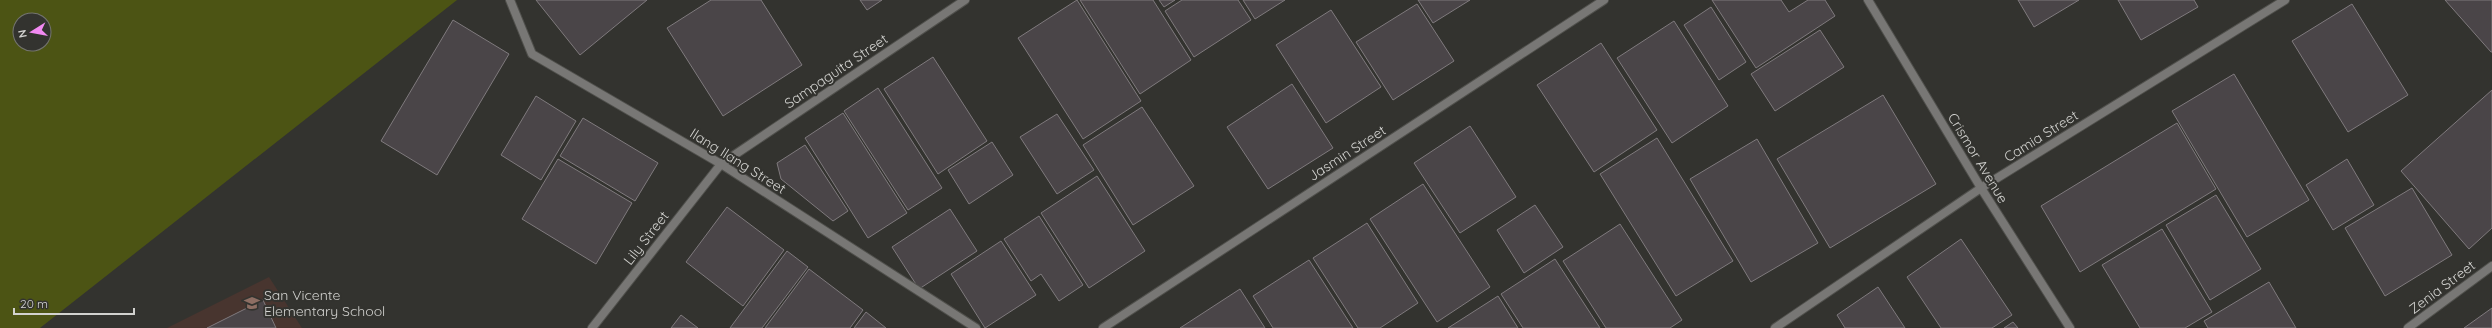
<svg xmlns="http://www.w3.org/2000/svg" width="2492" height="328" viewBox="0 0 2492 328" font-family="Quicksand,sans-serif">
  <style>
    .education { fill: #48352f }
    .green { fill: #4c5414; fill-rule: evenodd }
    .building { fill: #4a4548; stroke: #7f7a7d }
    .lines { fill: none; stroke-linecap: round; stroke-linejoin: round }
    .minor-casing { stroke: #50504c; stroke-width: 10 }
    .tertiary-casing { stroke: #50504c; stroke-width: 10 }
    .minor { stroke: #787775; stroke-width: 8 }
    .tertiary { stroke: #787775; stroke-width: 8 }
    .labels { text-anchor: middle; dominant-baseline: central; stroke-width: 4; stroke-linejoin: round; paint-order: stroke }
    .street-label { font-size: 14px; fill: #d2d2cf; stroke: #33332f }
    .poi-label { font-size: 14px; fill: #d2d2cf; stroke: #33332f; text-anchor: start }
  </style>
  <rect width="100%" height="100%" fill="#33332f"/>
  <path class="education" d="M269 277 302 328H167Z"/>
  <path class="green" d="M0 0H457L40 328H0ZM20 20H44V44H20Z"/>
  <g class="building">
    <path d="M536 0H647L580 55Z"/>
    <path d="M711 0H761L802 65 723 116 667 28Z"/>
    <path d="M860 0H882L867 10Z"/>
    <path d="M1077 0 1141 101 1083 139 1018 38Z"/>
    <path d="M1080 0H1153L1191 60 1140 94Z"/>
    <path d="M1159 0H1175L1164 7Z"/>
    <path d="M1182 0H1238L1251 20 1194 57 1165 11Z"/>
    <path d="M1243 0H1285L1255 19Z"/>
    <path d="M1418 0H1470L1433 23Z"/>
    <path d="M1712 0H1781L1789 12 1808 0H1825L1835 16 1756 68Z"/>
    <path d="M2018 0H2079L2034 27Z"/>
    <path d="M2118 0H2194L2198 7 2141 40Z"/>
    <path d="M2445 0H2492V52H2491Z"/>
    <path d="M1417 4 1454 61 1393 100 1356 42Z"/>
    <path d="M2352 4 2408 95 2348 132 2292 41Z"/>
    <path d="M1711 7 1746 62 1719 80 1684 25Z"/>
    <path d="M1331 10 1381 87 1326 123 1276 45Z"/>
    <path d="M453 20 509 54 437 175 381 141Z"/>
    <path d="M1674 21 1728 106 1672 143 1617 58Z"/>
    <path d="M1820 30 1844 67 1775 111 1751 74Z"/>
    <path d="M1601 43 1657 130 1594 172 1537 85Z"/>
    <path d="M933 57 987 141 938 174 884 89Z"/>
    <path d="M2234 74 2309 200 2247 237 2172 111Z"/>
    <path d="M1292 84 1333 148 1268 189 1227 127Z"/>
    <path d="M878 88 942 188 908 210 844 111Z"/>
    <path d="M2492 90V228L2469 249 2401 171Z"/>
    <path d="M1883 95 1936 184 1830 248 1777 159Z"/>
    <path d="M536 96 576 121 541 180 501 155Z"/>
    <path d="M1142 107 1194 186 1133 225 1083 145Z"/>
    <path d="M843 113 907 213 868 238 805 138Z"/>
    <path d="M1057 114 1094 170 1057 194 1020 137Z"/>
    <path d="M583 118 658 163 635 201 560 156Z"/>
    <path d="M2177 123 2216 189 2080 272 2041 206Z"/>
    <path d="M1470 126 1516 197 1460 233 1414 163Z"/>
    <path d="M1657 138 1733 261 1676 296 1600 174Z"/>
    <path d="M1757 139 1818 243 1751 282 1690 179Z"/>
    <path d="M992 142 1013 175 969 204 948 170Z"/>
    <path d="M805 145 848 211 833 221 781 179 777 163Z"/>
    <path d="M558 159 632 203 596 264 522 219Z"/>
    <path d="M2347 159 2374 205 2333 230 2306 185Z"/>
    <path d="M1097 176 1145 251 1089 288 1041 213Z"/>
    <path d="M1423 184 1490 287 1437 322 1370 219Z"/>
    <path d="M2412 188 2452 255 2385 296 2345 228Z"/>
    <path d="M2216 195 2261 269 2210 300 2166 225Z"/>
    <path d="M1535 205 1563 247 1524 273 1497 230Z"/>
    <path d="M727 207 784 250 743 306 686 262Z"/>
    <path d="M950 209 977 251 919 289 892 247Z"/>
    <path d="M1039 216 1083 285 1059 301 1041 274 1031 281 1004 239Z"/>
    <path d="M1367 223 1418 303 1380 328H1358L1313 258Z"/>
    <path d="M1620 224 1682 320 1670 328H1606L1563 261Z"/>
    <path d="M2162 229 2212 312 2185 328H2140L2102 265Z"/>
    <path d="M1961 239 2012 315 1992 328H1941L1907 277Z"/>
    <path d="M1001 241 1036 295 985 328 951 274Z"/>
    <path d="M787 251 808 267 762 328H730Z"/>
    <path d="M1555 259 1600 328H1523L1501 294Z"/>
    <path d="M1309 260 1353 328H1273L1253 296Z"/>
    <path d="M809 269 863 310 850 328H765Z"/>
    <path d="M2269 282 2296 328H2208L2204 321Z"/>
    <path d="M1878 287 1905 328H1845L1837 315Z"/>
    <path d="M1240 289 1265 328H1180Z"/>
    <path d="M1498 296 1518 328H1448Z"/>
    <path d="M263 300 276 328H207Z"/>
    <path d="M2492 308V328H2464Z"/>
    <path d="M866 312 886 328H854Z"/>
    <path d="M681 315 698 328H671Z"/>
    <path d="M2013 322 2018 328H2004Z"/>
  </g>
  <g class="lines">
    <defs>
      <g id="minor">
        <path d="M510 0 532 54 721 164 976 328"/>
        <path d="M592 328 721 164 965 0"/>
        <path d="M1103 328 1604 0"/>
        <path d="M1775 328 1981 188 2285 0"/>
        <path d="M2408 328 2492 266"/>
      </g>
      <path id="tertiary" d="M1868 0 1981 188 2070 328"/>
    </defs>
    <use href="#minor" class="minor-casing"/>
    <use href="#tertiary" class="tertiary-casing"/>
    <use href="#minor" class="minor"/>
    <use href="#tertiary" class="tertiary"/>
  </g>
  <defs>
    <symbol id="school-bare" viewBox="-9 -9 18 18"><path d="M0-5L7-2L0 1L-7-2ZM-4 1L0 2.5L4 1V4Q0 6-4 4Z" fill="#8d6e63" stroke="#33332f" stroke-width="2.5" paint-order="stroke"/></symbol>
  </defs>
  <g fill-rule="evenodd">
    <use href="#school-bare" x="241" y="292" width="22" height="22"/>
  </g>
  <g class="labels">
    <g class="street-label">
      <text transform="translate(836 71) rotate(-34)">Sampaguita Street</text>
      <text transform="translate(2041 136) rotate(-32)">Camia Street</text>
      <text transform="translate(1347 153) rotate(-33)">Jasmin Street</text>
      <text transform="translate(1978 158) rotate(59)">Crismor Avenue</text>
      <text transform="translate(738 161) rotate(32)">Ilang Ilang Street</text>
      <text transform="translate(646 238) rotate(-52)">Lily Street</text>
      <text transform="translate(2442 287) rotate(-37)">Zenia Street</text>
    </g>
    <g class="poi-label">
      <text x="264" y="295">San Vicente<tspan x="264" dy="16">Elementary School</tspan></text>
    </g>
  </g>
  <g transform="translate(32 32) rotate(259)"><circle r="19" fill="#33332f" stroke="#73736f"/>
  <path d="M0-3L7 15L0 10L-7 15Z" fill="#f28af2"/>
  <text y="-6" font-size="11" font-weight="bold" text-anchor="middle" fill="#d2d2cf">N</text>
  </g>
  <path d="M14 308v6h120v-6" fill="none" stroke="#d2d2cf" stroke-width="2"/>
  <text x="20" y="308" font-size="12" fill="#d2d2cf" stroke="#33332f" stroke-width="3" paint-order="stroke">20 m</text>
</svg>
